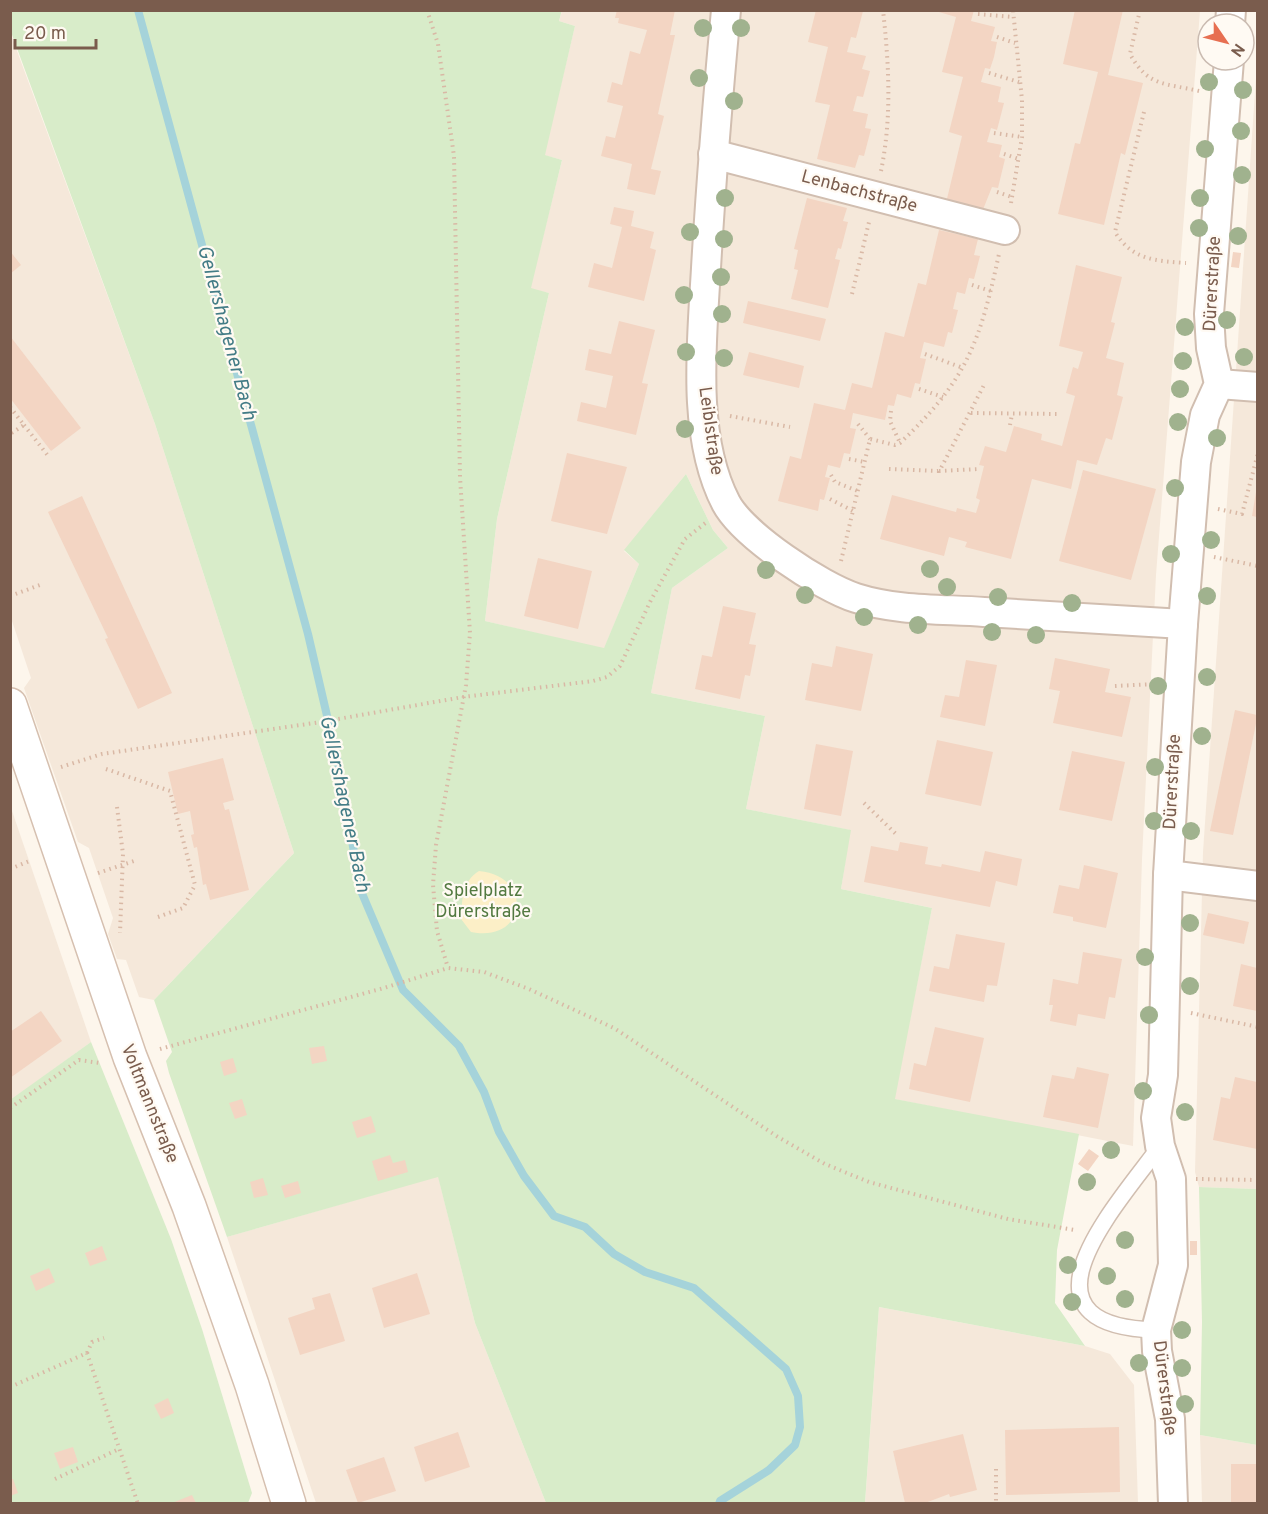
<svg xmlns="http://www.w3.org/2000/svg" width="1268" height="1514" viewBox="0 0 1268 1514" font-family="Overpass,sans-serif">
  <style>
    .residential { fill: #f5e8da }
    .green { fill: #d8ecc9 }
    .sand { fill: #fcefc7 }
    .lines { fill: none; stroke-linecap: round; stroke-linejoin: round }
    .stream { stroke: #a5d3da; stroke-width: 8 }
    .building { fill: #f3d5c3 }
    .lane-casing { stroke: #d1beb0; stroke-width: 18 }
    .street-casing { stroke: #d1beb0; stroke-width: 32 }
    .secondary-casing { stroke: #d6c0b0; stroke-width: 36 }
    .path { stroke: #d9b8a5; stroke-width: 4; stroke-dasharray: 1.5 4.5; stroke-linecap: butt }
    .lane { stroke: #fff; stroke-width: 15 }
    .street { stroke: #fff; stroke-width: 28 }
    .secondary { stroke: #fff; stroke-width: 33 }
    .tree { fill: #a0b28e }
    .labels { text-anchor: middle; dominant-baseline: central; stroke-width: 4.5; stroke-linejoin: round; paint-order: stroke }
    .street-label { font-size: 18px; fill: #7a5c4d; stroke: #fffaf3 }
    .park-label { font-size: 18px; fill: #537a41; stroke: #fffaf3 }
    .water-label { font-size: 20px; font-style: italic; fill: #437c86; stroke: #fffaf3 }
  </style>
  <rect width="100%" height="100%" fill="#fdf6ec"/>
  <g class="residential">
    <path d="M562 11H1200L1156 575 1142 859 1133 1146 894 1099 932 908 841 889 850 830 746 809 765 716 651 693 672 588 728 548 713 530 686 474 624 551 639 564 604 649 485 621 497 519 549 293 530 289 562 160 544 155 575 26 559 21Z"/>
    <path d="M10 32 155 424 294 853 154 1000 139 997 126 960 117 959 108 934 113 918 89 848 78 842 24 688 31 678 11 618Z"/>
    <path d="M1257 63V1189L1199 1187 1195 1172 1203 852Z"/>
    <path d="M10 805 91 1042 11 1100H10Z"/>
    <path d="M438 1176 475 1323 546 1503H316L227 1237Z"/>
    <path d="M879 1307 1085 1346 1110 1354 1134 1385 1138 1503 865 1504Z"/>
    <path d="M1200 1435 1257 1445V1503H1202Z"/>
  </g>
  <g class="green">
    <path d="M11 10H562L559 21 575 26 545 155 562 160 531 288 549 293 497 519 485 621 604 648 639 564 624 550 686 474 713 530 728 548 672 588 651 693 765 716 746 809 851 830 841 889 932 908 895 1099 1079 1134 1057 1250 1055 1303 1085 1346 879 1307 865 1503H546L475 1323 438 1177 227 1237 169 1073 166 1061 172 1052 154 1000 294 853 155 424 11 32Z"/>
    <path d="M91 1042 171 1239 202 1329 252 1493 248 1503H11L10 1100Z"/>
    <path d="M1199 1187 1257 1189V1445L1200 1435 1202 1322Z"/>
  </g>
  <path class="sand" d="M479 871C534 876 527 943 471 932L461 919C462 901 462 881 479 871Z"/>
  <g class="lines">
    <path class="stream" d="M138 10 308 634 338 763 361 891 403 990 459 1046 484 1092 499 1132 524 1176 554 1216 585 1227 614 1254 645 1272 694 1288 786 1369 798 1396 800 1427 795 1445 769 1470 720 1501 719 1504"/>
  </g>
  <g class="building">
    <path d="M617 10H675L670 35H675L658 114 664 116 651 169 661 171 655 195 627 189 632 164 601 156 606 136 615 138 623 106 607 102 612 82 622 85 630 51 640 54 647 30 618 23 619 18H615Z"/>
    <path d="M816 10 863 11 856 38 851 37 847 52 866 56 862 69 870 71 863 97 857 96 853 111 868 114 865 128 871 129 864 156 859 155 855 168 817 159 830 105 815 102 828 47 808 42Z"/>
    <path d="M932 10H974L971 21 995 27 991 41 997 42 994 57 990 69 985 68 981 82 1001 87 998 102 1004 103 997 130 991 128 987 142 1002 145 999 157 1005 159 998 188 992 187 982 212 946 203 962 136 949 132 963 77 942 72 956 17Z"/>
    <path d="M1075 10H1123L1108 75 1143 83 1125 155 1121 153 1104 225 1058 214 1075 143 1080 144 1098 72 1063 64Z"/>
    <path d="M807 198 847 208 843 221 848 222 841 249 838 248 835 259 840 260 828 308 791 299 798 270 794 269 798 250 794 249Z"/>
    <path d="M614 207 634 211 631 226 654 232 650 248 656 250 644 301 588 287 594 263 612 268 622 227 610 224Z"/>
    <path d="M939 230 978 239 974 255 980 256 974 279 969 278 965 294 957 292 953 309 958 310 952 333 948 332 944 347 924 342 920 358 926 359 920 384 915 383 911 398 897 394 894 406 888 405 885 420 853 413 850 428 856 429 850 454 844 453 840 468 828 465 825 477 830 478 824 500 820 499 818 511 778 501 790 456 801 459 814 403 845 410 852 383 872 388 885 332 904 337 918 283 926 285Z"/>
    <path d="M10 251 21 265 10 274Z"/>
    <path d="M1233 252 1241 253 1239 268 1231 267Z"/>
    <path d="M1076 265 1122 277 1111 322 1115 323 1106 358 1124 363 1117 395 1123 397 1112 440 1106 438 1097 465 1077 460 1071 489 1032 479 1011 559 965 547 967 542 949 537 944 556 880 539 892 495 956 512 957 508 976 513 980 500 976 498 984 466 979 465 985 446 1006 452 1014 426 1042 434 1041 440 1062 446 1075 396 1066 393 1073 367 1078 369 1083 352 1059 346Z"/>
    <path d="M748 301 826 319 820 341 743 323Z"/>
    <path d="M619 321 655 330 642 383 648 384 636 435 577 421 581 402 606 408 613 376 585 370 589 349 611 354Z"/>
    <path d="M10 336 81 428 51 451 10 398Z"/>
    <path d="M749 352 804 366 799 388 743 375Z"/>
    <path d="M567 453 627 467 607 534 551 521Z"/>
    <path d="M1083 470 1156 489 1131 580 1059 561Z"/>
    <path d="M1256 492H1257V517L1252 516Z"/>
    <path d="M82 496 172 693 138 709 105 639 108 638 48 512Z"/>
    <path d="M538 558 592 571 578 629 524 616Z"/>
    <path d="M723 606 756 613 749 644 756 645 750 676 745 675 740 699 695 689 702 655 712 657Z"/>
    <path d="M836 646 873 654 861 711 805 700 812 663 832 667Z"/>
    <path d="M1055 658 1110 669 1105 692 1131 697 1122 737 1053 723 1060 691 1049 689Z"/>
    <path d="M966 660 997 665 985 726 940 717 945 695 959 697Z"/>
    <path d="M1235 710 1257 715V719L1233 835 1210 831Z"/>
    <path d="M937 740 993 752 981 806 925 794Z"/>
    <path d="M816 744 853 751 841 816 804 809Z"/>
    <path d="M1072 751 1125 762 1112 821 1059 810Z"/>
    <path d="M223 758 234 800 223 803 225 810 229 809 249 890 210 900 206 884 203 885 197 847 194 848 191 835 194 834 190 811 178 814 168 772Z"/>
    <path d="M900 842 928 847 925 864 941 867 942 864 980 872 985 851 1022 859 1017 886 996 881 990 907 864 882 871 846 898 851Z"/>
    <path d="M1084 865 1118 873 1106 928 1073 921V917L1053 913 1059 885 1079 889Z"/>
    <path d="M1208 913 1249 922 1244 944 1203 935Z"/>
    <path d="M956 934 1005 943 997 986 987 985 984 1002 929 991 934 966 949 969Z"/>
    <path d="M1083 952 1122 959 1115 998 1109 997 1105 1019 1078 1014 1076 1026 1050 1021 1053 1005H1049L1053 979 1078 984Z"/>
    <path d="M1241 964 1257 968V1011L1233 1006Z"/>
    <path d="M41 1011 62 1041 10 1078V1032Z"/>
    <path d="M935 1027 984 1038 970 1102 909 1089 914 1063 926 1066Z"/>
    <path d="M324 1046 327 1061 312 1064 309 1048Z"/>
    <path d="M233 1058 237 1072 224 1076 220 1062Z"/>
    <path d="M1077 1067 1109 1074 1098 1128 1043 1117 1052 1075 1074 1079Z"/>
    <path d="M1235 1077 1257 1082V1149L1213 1140 1221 1097 1230 1099Z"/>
    <path d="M242 1099 247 1115 235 1119 229 1103Z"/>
    <path d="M371 1116 376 1132 357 1138 352 1122Z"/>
    <path d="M1089 1149 1099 1156 1088 1171 1078 1164Z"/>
    <path d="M390 1155 393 1163 405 1160 408 1172 378 1181 372 1161Z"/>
    <path d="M263 1178 268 1195 254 1198 250 1182Z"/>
    <path d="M298 1181 301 1193 285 1198 281 1186Z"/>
    <rect x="1190" y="1241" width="7" height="14"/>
    <path d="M102 1246 107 1260 90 1266 85 1253Z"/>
    <path d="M49 1268 55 1282 36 1291 30 1276Z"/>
    <path d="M417 1273 430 1314 384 1328 372 1288Z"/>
    <path d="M330 1293 345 1341 300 1355 288 1318 315 1309 312 1298Z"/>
    <path d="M168 1398 174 1413 161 1419 154 1405Z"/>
    <path d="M1119 1427 1120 1492 1006 1495 1005 1430Z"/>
    <path d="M458 1432 470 1467 425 1482 414 1447Z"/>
    <path d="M963 1434 977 1490 950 1497 949 1494 925 1503H905L893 1451Z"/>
    <path d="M73 1447 78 1462 60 1469 54 1453Z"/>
    <path d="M384 1457 396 1491 358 1503 346 1470Z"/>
    <rect x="1231" y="1464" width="26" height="39"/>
    <path d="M10 1479H13L18 1493 10 1496Z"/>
    <path d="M192 1495 196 1503H172Z"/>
  </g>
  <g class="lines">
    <defs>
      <path id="lane" d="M1156 1330C1004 1326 1118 1204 1160 1146"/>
      <g id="street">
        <path d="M726 10C718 96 711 182 706 268 702 341 691 436 726 503 743 535 821 587 856 598 897 611 942 609 984 612 1051 616 1117 620 1183 624"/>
        <path d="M1230 24 1231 10"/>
        <path d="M713 154 1005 230"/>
        <path d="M1219 384 1258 387"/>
        <path d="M1168 875 1258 886"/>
        <path d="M1173 1504 1170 1419 1157 1351 1156 1330 1173 1265 1171 1179 1160 1146 1156 1118 1163 1075 1168 875 1183 624 1196 462 1205 415 1219 384 1211 348 1209 314 1229 60"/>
      </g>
      <path id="secondary" d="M10 705 130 1057 189 1206 252 1385 289 1504"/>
    </defs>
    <use href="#lane" class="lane-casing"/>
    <use href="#street" class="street-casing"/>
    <use href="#secondary" class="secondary-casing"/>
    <g class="path">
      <path d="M427 10 438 44 454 156 460 477 470 633 466 685 436 845 433 885 437 931 448 968"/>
      <path d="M1140 10 1130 54C1148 87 1165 83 1199 91"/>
      <path d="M978 14 1013 17"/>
      <path d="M997 37 1015 43"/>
      <path d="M989 73 1019 82"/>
      <path d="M1144 112 1115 232C1132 260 1156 261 1186 263"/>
      <path d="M994 133 1022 137"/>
      <path d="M1004 154 1019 159"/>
      <path d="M881 171C892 117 889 65 883 10"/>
      <path d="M997 192 1012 197"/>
      <path d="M1011 203 1022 137V100L1013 10"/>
      <path d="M972 285 991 291"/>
      <path d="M852 294 869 222"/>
      <path d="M925 354 963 368"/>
      <path d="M919 389 943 397"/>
      <path d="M10 407 24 425 10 434"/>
      <path d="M891 411 890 421 900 443"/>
      <path d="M971 413 1060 414"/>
      <path d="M730 416 790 427"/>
      <path d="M858 424 870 439"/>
      <path d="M24 425 49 457"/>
      <path d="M1010 425 1012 414"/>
      <path d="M849 459 865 462"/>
      <path d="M889 469 938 471 941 468 984 385"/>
      <path d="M939 471 979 469"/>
      <path d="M831 475 835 482 858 491"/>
      <path d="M830 499 853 511"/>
      <path d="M1218 509 1242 514 1258 453"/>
      <path d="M1214 557 1258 566"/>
      <path d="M841 561 870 439 895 445 900 443C967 380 980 342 999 254"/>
      <path d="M10 596 40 585"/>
      <path d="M1115 686 1154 684"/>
      <path d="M61 767 102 754 321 722 463 697 593 681 607 677 620 666 651 600 685 539 708 521"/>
      <path d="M106 769 170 791 195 885 183 908 158 917"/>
      <path d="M864 803 898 836"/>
      <path d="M117 807 123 854 120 933"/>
      <path d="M10 869 32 860"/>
      <path d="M98 873 137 860"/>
      <path d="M1191 1013 1258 1027"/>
      <path d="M160 1049 384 988 448 968 484 972 529 989 614 1028 778 1137 825 1164 869 1182 906 1192 1008 1219 1075 1230"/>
      <path d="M10 1108 79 1060 100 1063"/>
      <path d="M1196 1179 1258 1180"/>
      <path d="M87 1353 92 1342 104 1338"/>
      <path d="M10 1387 87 1353 138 1504"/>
      <path d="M996 1469V1504"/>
      <path d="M55 1479 119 1449"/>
    </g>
    <use href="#lane" class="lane"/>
    <use href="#street" class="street"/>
    <use href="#secondary" class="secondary"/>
  </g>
  <g class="tree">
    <circle cx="703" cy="28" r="9"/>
    <circle cx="741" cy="28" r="9"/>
    <circle cx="699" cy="78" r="9"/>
    <circle cx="1209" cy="82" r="9"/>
    <circle cx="1243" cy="90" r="9"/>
    <circle cx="734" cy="101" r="9"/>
    <circle cx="1241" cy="131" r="9"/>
    <circle cx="1205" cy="149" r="9"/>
    <circle cx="1242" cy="175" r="9"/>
    <circle cx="725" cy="198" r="9"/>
    <circle cx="1200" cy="198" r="9"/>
    <circle cx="1199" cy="228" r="9"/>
    <circle cx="690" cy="232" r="9"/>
    <circle cx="1238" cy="236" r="9"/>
    <circle cx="724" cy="239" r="9"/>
    <circle cx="721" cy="277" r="9"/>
    <circle cx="684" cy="295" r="9"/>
    <circle cx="722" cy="314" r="9"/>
    <circle cx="1227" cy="320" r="9"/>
    <circle cx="1185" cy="327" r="9"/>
    <circle cx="686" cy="352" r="9"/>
    <circle cx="1244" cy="357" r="9"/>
    <circle cx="724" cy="358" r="9"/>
    <circle cx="1183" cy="361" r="9"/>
    <circle cx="1180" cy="389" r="9"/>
    <circle cx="1178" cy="422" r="9"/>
    <circle cx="685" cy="429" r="9"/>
    <circle cx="1217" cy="438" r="9"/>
    <circle cx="1175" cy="488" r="9"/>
    <circle cx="1211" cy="540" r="9"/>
    <circle cx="1171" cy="554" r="9"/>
    <circle cx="930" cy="569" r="9"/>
    <circle cx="766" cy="570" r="9"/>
    <circle cx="947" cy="587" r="9"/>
    <circle cx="805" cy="595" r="9"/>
    <circle cx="1207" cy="596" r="9"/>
    <circle cx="998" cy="597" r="9"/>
    <circle cx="1072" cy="603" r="9"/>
    <circle cx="864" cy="617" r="9"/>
    <circle cx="918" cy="625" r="9"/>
    <circle cx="992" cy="632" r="9"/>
    <circle cx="1036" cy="635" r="9"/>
    <circle cx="1207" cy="677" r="9"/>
    <circle cx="1158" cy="686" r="9"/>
    <circle cx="1202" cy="736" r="9"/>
    <circle cx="1155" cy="767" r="9"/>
    <circle cx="1154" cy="821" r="9"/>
    <circle cx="1191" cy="831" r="9"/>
    <circle cx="1190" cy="923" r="9"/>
    <circle cx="1145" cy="957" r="9"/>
    <circle cx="1190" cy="986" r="9"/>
    <circle cx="1149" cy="1015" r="9"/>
    <circle cx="1143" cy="1091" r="9"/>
    <circle cx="1185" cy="1112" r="9"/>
    <circle cx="1111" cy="1150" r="9"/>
    <circle cx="1087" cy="1182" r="9"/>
    <circle cx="1125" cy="1240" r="9"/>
    <circle cx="1068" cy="1265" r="9"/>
    <circle cx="1107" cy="1276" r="9"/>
    <circle cx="1125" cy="1299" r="9"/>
    <circle cx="1072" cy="1302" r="9"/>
    <circle cx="1182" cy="1330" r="9"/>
    <circle cx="1139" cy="1363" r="9"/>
    <circle cx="1182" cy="1368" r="9"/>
    <circle cx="1185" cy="1404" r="9"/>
  </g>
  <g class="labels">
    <g class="street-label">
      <text transform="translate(859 192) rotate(15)">Lenbachstraße</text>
      <text transform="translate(1213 284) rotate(-87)">Dürerstraße</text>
      <text transform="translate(710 431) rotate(82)">Leiblstraße</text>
      <text transform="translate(1173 782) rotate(-87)">Dürerstraße</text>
      <text transform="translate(149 1104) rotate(68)">Voltmannstraße</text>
      <text transform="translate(1164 1388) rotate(83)">Dürerstraße</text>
    </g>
    <g class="park-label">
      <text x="483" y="891">Spielplatz<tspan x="483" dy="21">Dürerstraße</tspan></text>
    </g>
    <g class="water-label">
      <text transform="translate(226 333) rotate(75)">Gellershagener Bach</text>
      <text transform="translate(344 804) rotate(78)">Gellershagener Bach</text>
    </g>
  </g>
  <rect width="1268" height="1514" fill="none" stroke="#7a5c4d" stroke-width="24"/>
  <g transform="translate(1226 42) rotate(125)"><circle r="28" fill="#fffaf3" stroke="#cabbb1" stroke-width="1.5"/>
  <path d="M0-4.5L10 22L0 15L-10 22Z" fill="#e76f51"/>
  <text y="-9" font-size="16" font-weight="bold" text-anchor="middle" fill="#7a5c4d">N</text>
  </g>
  <path d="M15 39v9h81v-9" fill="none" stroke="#7a5c4d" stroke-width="3"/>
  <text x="24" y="39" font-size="18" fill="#7a5c4d" stroke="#fffaf3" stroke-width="4.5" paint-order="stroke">20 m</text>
</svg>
